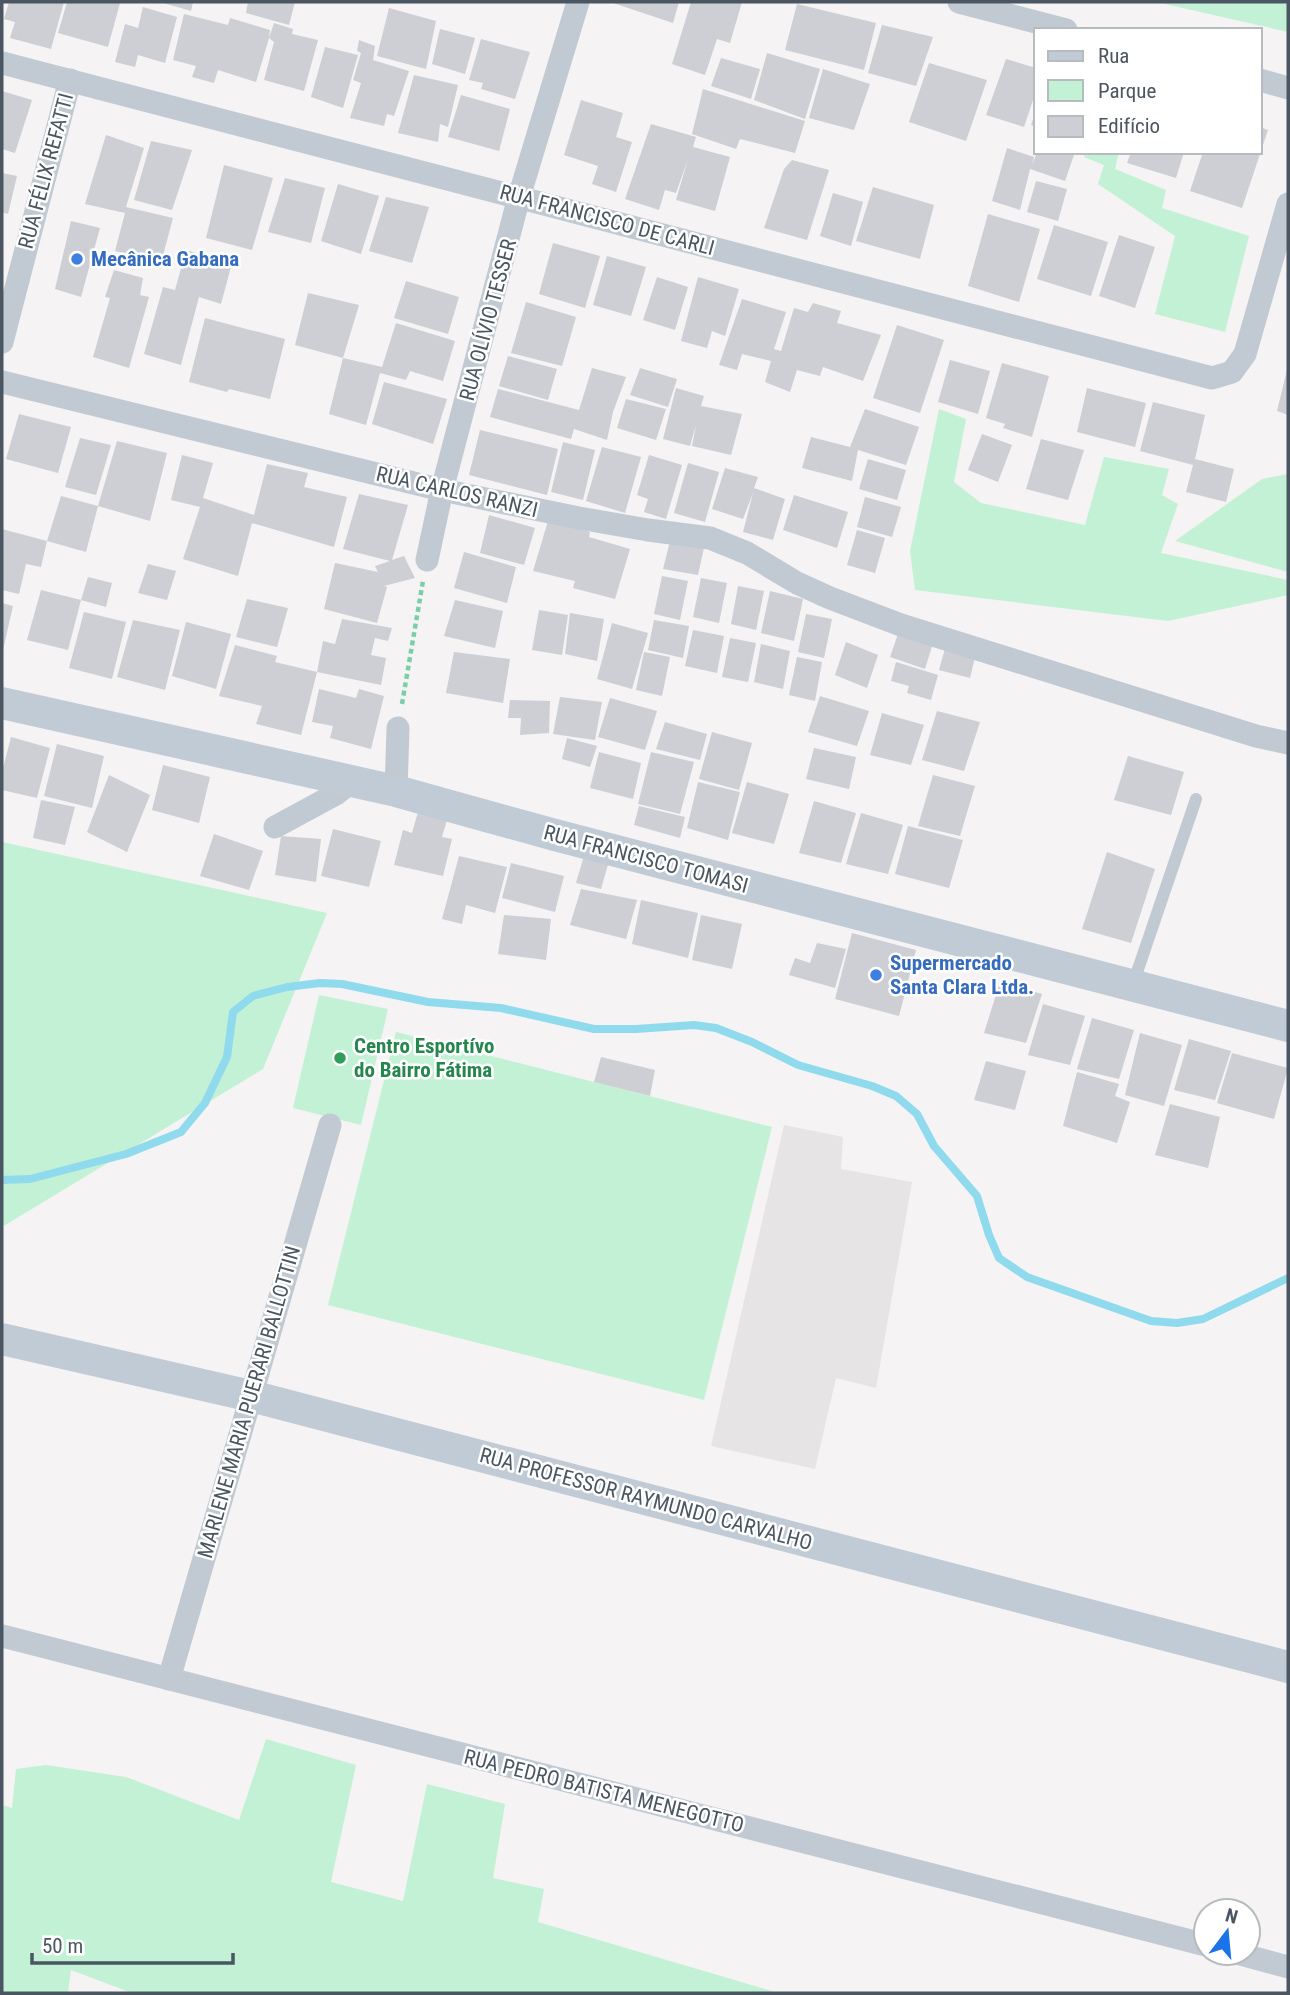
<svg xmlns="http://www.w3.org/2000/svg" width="1290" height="1995" viewBox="0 0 1290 1995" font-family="'Roboto Condensed',sans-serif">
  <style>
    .education { fill: #e6e4e5 }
    .green { fill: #c3f1d5 }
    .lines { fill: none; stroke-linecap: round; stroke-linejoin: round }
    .stream { stroke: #90daee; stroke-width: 8 }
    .building { fill: #cdcfd5 }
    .path { stroke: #7ad0a6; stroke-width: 4.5; stroke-dasharray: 5 3.5; stroke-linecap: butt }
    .lane { stroke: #c1cad2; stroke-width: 12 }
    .street { stroke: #c1cad2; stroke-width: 23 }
    .secondary { stroke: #c1cbd6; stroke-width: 32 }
    .shop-dot { fill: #3f7fe0; stroke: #fff; stroke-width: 2.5 }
    .leisure-dot { fill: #2e9e5b; stroke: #fff; stroke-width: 2.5 }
    .labels { text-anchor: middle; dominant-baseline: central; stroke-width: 5; stroke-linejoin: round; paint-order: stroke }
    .street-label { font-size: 21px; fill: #4a5661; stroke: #fff }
    .shop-label { font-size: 21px; font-weight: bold; fill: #366cbe; stroke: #fff; text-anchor: start }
    .leisure-label { font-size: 21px; font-weight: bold; fill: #27864d; stroke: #fff; text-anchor: start }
  </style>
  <rect width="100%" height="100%" fill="#f5f3f3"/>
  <path class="education" d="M784 1125 843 1137 841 1169 912 1182 876 1388 836 1378 815 1469 711 1446Z"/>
  <g class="green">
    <path d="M1156 2H1288V32Z"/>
    <path d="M1086 152H1119L1115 169 1166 190 1162 208 1249 236 1225 332 1155 314 1175 236 1098 184 1104 165 1084 157Z"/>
    <path d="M939 409 966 419 954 482 981 503 1085 525 1104 457 1169 469 1162 495 1178 504 1161 553 1288 580V595L1168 621 915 590 910 551Z"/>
    <path d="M1288 474V572L1175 541 1262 479Z"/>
    <path d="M2 842 327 913 263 1069 2 1227Z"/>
    <path d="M319 995 388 1009 361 1125 293 1108Z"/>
    <path d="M396 1032 772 1127 704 1400 328 1305Z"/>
    <path d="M266 1739 356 1765 331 1882 403 1901 427 1784 505 1804 493 1878 544 1889 538 1922 778 1993H132L71 1970 68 1993H2V1805L12 1808 16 1769 46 1765 126 1777 239 1820Z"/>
  </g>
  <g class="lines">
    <path class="stream" d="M2 1180 30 1179 126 1154 181 1132 205 1103 227 1057 233 1012 253 996 287 987 320 983 342 984 428 1002 501 1008 594 1029H636L694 1025 716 1028 752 1042 798 1065 872 1086 896 1096 917 1114 934 1146 977 1196 989 1235 999 1258 1027 1277 1151 1321 1177 1323 1203 1319 1288 1278"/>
  </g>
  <g class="building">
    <path d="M9 2H64L51 49 10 38 15 22 4 19Z"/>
    <path d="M67 2 120 3 108 47 58 33Z"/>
    <path d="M160 2H193L191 11Z"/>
    <path d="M248 2H295L289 25 246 13Z"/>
    <path d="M610 2H679L673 23Z"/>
    <path d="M691 2H742L730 43 717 39 705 75 672 64Z"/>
    <path d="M797 4 876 23 864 70 785 50Z"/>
    <path d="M143 7 177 17 165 63 138 55 135 67 115 62 125 24 138 28Z"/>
    <path d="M389 8 436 21 426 69 377 56Z"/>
    <path d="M184 14 228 25 230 18 270 30 269 38 256 82 218 70 214 83 192 77 196 66 173 60Z"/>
    <path d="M274 23 293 29 292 34 318 40 304 91 264 80 274 42 269 38Z"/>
    <path d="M882 25 933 37 916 86 868 73Z"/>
    <path d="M440 29 475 38 465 74 432 64Z"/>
    <path d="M481 39 530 52 515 99 481 89 483 83 469 80Z"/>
    <path d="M359 40 375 46 373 60 409 71 394 116 387 114 384 126 350 118 361 83 353 80 361 53 357 51Z"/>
    <path d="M325 47 358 55 343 108 311 97Z"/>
    <path d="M767 53 820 69 805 119 754 100Z"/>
    <path d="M721 58 760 69 751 99 711 86Z"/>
    <path d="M1006 59 1036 68V91L1024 127 986 115Z"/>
    <path d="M929 63 987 80 966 141 909 122Z"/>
    <path d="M823 69 870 84 854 130 809 118Z"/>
    <path d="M414 75 458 85 448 127 440 124 438 142 398 133Z"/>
    <path d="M703 89 805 121 795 153 740 139 736 149 692 134Z"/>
    <path d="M2 91 32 100 15 153 2 149Z"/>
    <path d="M461 95 510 109 499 151 448 137Z"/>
    <path d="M581 100 623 113 616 137 632 142 616 192 592 184 598 166 564 155Z"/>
    <path d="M1036 110V127L1031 125Z"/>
    <path d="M651 124 696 137 693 147 730 157 715 211 676 200 688 159 676 193 665 190 659 210 625 199Z"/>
    <path d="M1260 127 1268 130 1242 208 1190 191 1203 152H1260Z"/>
    <path d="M106 135 144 148 126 207 173 218 161 263 115 251 125 213 85 204Z"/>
    <path d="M151 141 192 150 172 210 134 200Z"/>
    <path d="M1007 148 1034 157 1032 165 1037 152H1075L1065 181 1030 169 1020 210 992 201Z"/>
    <path d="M1131 152H1184L1176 178 1127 163Z"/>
    <path d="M792 160 829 170 807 240 764 228 784 169Z"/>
    <path d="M224 165 273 178 252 250 206 238Z"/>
    <path d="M2 173 17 176 8 214 2 212Z"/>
    <path d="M285 178 325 188 311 243 268 232Z"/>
    <path d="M1036 181 1067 189 1058 221 1027 212Z"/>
    <path d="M338 184 379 196 361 254 321 241Z"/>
    <path d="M873 187 934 205 920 259 856 241Z"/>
    <path d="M833 193 863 202 851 246 820 236Z"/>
    <path d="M386 197 429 207 412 263 369 251Z"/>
    <path d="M988 214 1040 229 1019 302 968 286Z"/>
    <path d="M71 221 100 228 81 297 55 289Z"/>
    <path d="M1054 225 1108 242 1091 296 1037 279Z"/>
    <path d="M1119 235 1155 247 1135 308 1099 296Z"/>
    <path d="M553 243 600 256 585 308 539 294Z"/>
    <path d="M186 250 232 263 221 304 199 297 181 365 144 354 163 287 175 290Z"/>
    <path d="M607 256 646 267 631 316 593 305Z"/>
    <path d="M114 270 143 278 140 295 149 297 129 368 93 357 110 298 105 297Z"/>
    <path d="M657 277 688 287 675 330 643 320Z"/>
    <path d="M698 277 739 289 725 336 712 331 707 348 681 341Z"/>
    <path d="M406 281 459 297 448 334 394 318Z"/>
    <path d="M308 293 359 305 343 358 295 345Z"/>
    <path d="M742 299 786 312 774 349 781 351 794 308 808 312 813 303 841 311 837 323 881 335 863 381 823 367 820 376 797 370 790 392 765 382 771 361 742 354 737 370 719 365Z"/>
    <path d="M526 302 576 317 562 366 511 353Z"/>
    <path d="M205 318 285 339 270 399 229 389 227 392 189 382Z"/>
    <path d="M396 323 455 341 443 381 410 371 406 380 380 373 366 425 329 414 343 358 382 367Z"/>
    <path d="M897 325 944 340 920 413 873 398Z"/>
    <path d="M508 356 557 369 548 400 499 386Z"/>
    <path d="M950 360 990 371 978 414 938 402Z"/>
    <path d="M1002 363 1049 376 1032 437 1003 428 1005 424 986 418Z"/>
    <path d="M592 368 626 377 613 412 607 440 574 429 571 439 490 417 498 389 579 410Z"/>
    <path d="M640 368 677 379 668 407 630 395Z"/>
    <path d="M1287 370H1288V415L1277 411Z"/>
    <path d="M384 382 447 399 433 444 372 424Z"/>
    <path d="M676 388 704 396 701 406 742 414 731 455 692 446 696 425 690 446 663 439Z"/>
    <path d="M1087 388 1146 403 1135 447 1077 432Z"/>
    <path d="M626 399 666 409 656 440 617 428Z"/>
    <path d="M1153 402 1205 415 1195 459 1234 469 1226 502 1186 492 1193 465 1140 451Z"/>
    <path d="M865 409 919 427 906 465 858 450 852 481 802 468 811 437 850 447Z"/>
    <path d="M19 414 71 427 58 473 6 459Z"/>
    <path d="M480 430 558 449 547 495 469 475Z"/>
    <path d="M982 434 1012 445 998 482 968 470Z"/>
    <path d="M80 438 111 445 96 495 65 487Z"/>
    <path d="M1041 439 1084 450 1068 500 1026 489Z"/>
    <path d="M117 441 167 453 150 521 98 506Z"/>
    <path d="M563 442 595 450 583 500 551 492Z"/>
    <path d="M602 447 641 457 625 513 586 501Z"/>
    <path d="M182 455 213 463 203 498 254 515 267 464 308 473 304 487 347 497 334 547 252 523 238 576 183 559 200 507 171 500Z"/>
    <path d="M649 455 682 465 666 519 644 512 648 499 637 495Z"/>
    <path d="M868 459 906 470 897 500 859 489Z"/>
    <path d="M688 463 719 472 705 522 674 513Z"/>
    <path d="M725 468 758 477 754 488 785 499 773 540 743 532 753 493 743 519 712 509Z"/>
    <path d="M359 494 408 505 392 560 404 556 415 578 384 586 387 587 377 623 324 609 335 563 378 572 375 566 390 561 343 549Z"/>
    <path d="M794 495 848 512 837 548 783 530Z"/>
    <path d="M61 496 98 506 86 552 47 541Z"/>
    <path d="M865 497 901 507 892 537 857 527Z"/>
    <path d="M489 515 535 528 524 565 480 553Z"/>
    <path d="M548 521 590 532 589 537 630 549 615 599 573 588 575 581 533 571Z"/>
    <path d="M2 529 47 541 41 567 26 564 19 594 2 590Z"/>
    <path d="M857 530 885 538 875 573 847 565Z"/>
    <path d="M671 537 705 543 698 575 663 569Z"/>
    <path d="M464 552 516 567 507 603 454 588Z"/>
    <path d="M148 564 176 571 167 600 138 593Z"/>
    <path d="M662 576 688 581 680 620 654 614Z"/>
    <path d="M88 577 112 583 106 607 81 600Z"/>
    <path d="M701 578 727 583 719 623 693 617Z"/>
    <path d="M738 586 764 591 756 630 731 624Z"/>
    <path d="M41 590 81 600 68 650 27 640Z"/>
    <path d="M770 591 803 599 794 641 761 633Z"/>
    <path d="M247 599 288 608 277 647 236 637Z"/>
    <path d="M455 600 503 611 495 648 444 636Z"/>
    <path d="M2 603 13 606 3 650H2Z"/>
    <path d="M539 610 568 615 562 655 532 650Z"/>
    <path d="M84 612 126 622 112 679 69 668Z"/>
    <path d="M570 613 604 619 597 661 565 654Z"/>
    <path d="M806 614 832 619 824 658 798 652Z"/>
    <path d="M342 619 392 628 388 641 375 638 371 655 386 658 381 685 317 672 323 641 335 644Z"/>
    <path d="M133 620 180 630 165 690 117 677Z"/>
    <path d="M654 620 689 626 683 658 648 650Z"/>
    <path d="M186 622 231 634 216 689 172 676Z"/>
    <path d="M612 623 648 633 632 689 597 679Z"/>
    <path d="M693 630 724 636 717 673 685 666Z"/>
    <path d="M899 631 933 643 925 669 890 657Z"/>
    <path d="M730 638 756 643 748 682 722 677Z"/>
    <path d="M846 642 878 655 867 688 835 675Z"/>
    <path d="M761 644 790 651 783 689 754 682Z"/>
    <path d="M235 645 277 656 275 662 317 672 301 735 256 724 262 706 219 696Z"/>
    <path d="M946 645 976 653 970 678 939 670Z"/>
    <path d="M454 652 510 659 503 703 446 693Z"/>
    <path d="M644 652 670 657 662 696 636 690Z"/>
    <path d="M797 657 822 662 815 701 789 695Z"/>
    <path d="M896 662 938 675 931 700 907 693 909 686 891 681Z"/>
    <path d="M319 689 356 698 359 689 384 696 371 749 330 738 333 726 312 722Z"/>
    <path d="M820 696 869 711 857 746 808 732Z"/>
    <path d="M560 697 602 702 595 740 553 734Z"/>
    <path d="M610 698 657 711 645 750 598 737Z"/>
    <path d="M510 700 550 701 549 733 520 735 521 718H508Z"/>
    <path d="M937 711 980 722 964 771 922 760Z"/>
    <path d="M882 713 924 725 911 765 870 755Z"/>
    <path d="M665 722 707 734 700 760 656 749Z"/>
    <path d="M712 732 752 743 739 790 699 779Z"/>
    <path d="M11 737 50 748 37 798 2 790V772Z"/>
    <path d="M567 738 597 746 590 767 562 759Z"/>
    <path d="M57 744 104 756 92 808 44 796Z"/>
    <path d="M814 748 856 757 849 789 806 779Z"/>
    <path d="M599 752 641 763 633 799 590 788Z"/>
    <path d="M651 752 694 762 680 814 638 804Z"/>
    <path d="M1128 756 1184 772 1171 815 1114 800Z"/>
    <path d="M163 765 210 777 199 823 152 810Z"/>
    <path d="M109 775 150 795 127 852 87 832Z"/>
    <path d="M933 775 975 786 960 836 918 826Z"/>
    <path d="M698 782 740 792 728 840 687 828Z"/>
    <path d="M747 782 789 794 774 844 732 833Z"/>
    <path d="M41 800 75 807 65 845 33 838Z"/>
    <path d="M814 801 856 813 841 863 799 853Z"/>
    <path d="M639 806 685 817 680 838 634 825Z"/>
    <path d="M418 812 447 820 442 837 452 839 443 876 394 865 403 830 412 833Z"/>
    <path d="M861 813 903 825 888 874 846 864Z"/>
    <path d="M908 826 963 840 949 888 895 874Z"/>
    <path d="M333 829 381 841 369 887 321 876Z"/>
    <path d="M214 834 263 851 249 890 200 876Z"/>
    <path d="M281 836 321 839 316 882 275 875Z"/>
    <path d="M1107 852 1155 869 1131 943 1082 929Z"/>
    <path d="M459 856 507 867 495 913 466 905 462 924 442 919Z"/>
    <path d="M584 856 609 861 601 889 576 883Z"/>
    <path d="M511 863 564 876 555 912 502 898Z"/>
    <path d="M581 889 637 900 626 939 570 925Z"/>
    <path d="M641 900 698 913 688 958 632 944Z"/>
    <path d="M504 915 551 919 546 960 498 954Z"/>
    <path d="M701 915 742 924 732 969 692 960Z"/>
    <path d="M852 933 916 950 899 1016 835 999Z"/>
    <path d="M817 943 846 949 835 988 789 975 795 958 810 963Z"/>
    <path d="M1000 982 1042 994 1026 1043 984 1033Z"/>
    <path d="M1043 1004 1085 1016 1070 1065 1028 1055Z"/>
    <path d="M1092 1018 1134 1030 1119 1079 1077 1069Z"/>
    <path d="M1140 1033 1182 1045 1164 1106 1125 1095Z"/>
    <path d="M1189 1039 1231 1051 1215 1100 1174 1090Z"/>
    <path d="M1232 1053 1288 1068 1274 1119 1217 1103Z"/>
    <path d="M601 1057 655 1070 650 1096 594 1082Z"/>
    <path d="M986 1061 1026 1071 1015 1110 974 1100Z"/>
    <path d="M1077 1072 1119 1084 1115 1096 1130 1102 1117 1143 1063 1126Z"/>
    <path d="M1170 1104 1220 1117 1208 1168 1155 1155Z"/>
  </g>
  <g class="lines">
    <path class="path" d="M402 704 423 581"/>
    <path class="lane" d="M1133 984 1196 799"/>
    <g class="street">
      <path d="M959 2 1066 30"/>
      <path d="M2 63 1212 378 1232 372 1245 354 1288 204"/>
      <path d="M1260 80 1288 88"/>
      <path d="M2 342 70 80"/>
      <path d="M2 382 442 490 579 518 648 530 710 538 747 553 797 583 830 598 901 625 1256 736 1288 743"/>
      <path d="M427 560 442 490 519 197 578 2"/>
      <path d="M396 791 398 728"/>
      <path d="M275 827 336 794 352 781"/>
      <path d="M2 1636 1206 1945"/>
      <path d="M169 1679 330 1125"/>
      <path d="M1236 1953 1288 1967"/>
    </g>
    <g class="secondary">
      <path d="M2 703 396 791 555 835 1288 1026"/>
      <path d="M2 1339 251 1396 1288 1667"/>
    </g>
  </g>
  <g class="shop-dot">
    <circle cx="77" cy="259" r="7"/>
    <circle cx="876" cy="975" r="7"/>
  </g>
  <circle class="leisure-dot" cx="340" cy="1058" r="7"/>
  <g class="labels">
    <g class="street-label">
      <text transform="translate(46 171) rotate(-75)">RUA FÉLIX REFATTI</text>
      <text transform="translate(607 220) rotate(15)">RUA FRANCISCO DE CARLI</text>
      <text transform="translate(488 320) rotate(-75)">RUA OLÍVIO TESSER</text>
      <text transform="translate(457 492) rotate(13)">RUA CARLOS RANZI</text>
      <text transform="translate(646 859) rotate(15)">RUA FRANCISCO TOMASI</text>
      <text transform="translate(249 1402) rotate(-74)">MARLENE MARIA PUERARI BALLOTTIN</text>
      <text transform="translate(646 1499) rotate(15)">RUA PROFESSOR RAYMUNDO CARVALHO</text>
      <text transform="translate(604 1791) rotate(14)">RUA PEDRO BATISTA MENEGOTTO</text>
    </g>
    <g class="shop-label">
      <text x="91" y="259">Mecânica Gabana</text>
      <text x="890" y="963">Supermercado<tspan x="890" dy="24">Santa Clara Ltda.</tspan></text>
    </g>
    <g class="leisure-label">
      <text x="354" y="1046">Centro Esportívo<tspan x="354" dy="24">do Bairro Fátima</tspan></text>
    </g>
  </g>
  <rect width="1290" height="1995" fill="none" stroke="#4a5661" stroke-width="7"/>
  <rect x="1034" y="28" width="228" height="126" fill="#ffffff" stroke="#b7bbc0" stroke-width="2"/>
  <rect x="1048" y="51" width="35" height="10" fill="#c1cbd6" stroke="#b7bbc0" stroke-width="2"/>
  <text x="1098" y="63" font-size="21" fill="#4a5661">Rua</text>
  <rect x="1048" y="80" width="35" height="21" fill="#c3f1d5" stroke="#b7bbc0" stroke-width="2"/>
  <text x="1098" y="98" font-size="21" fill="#4a5661">Parque</text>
  <rect x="1048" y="116" width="35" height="21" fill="#cdcfd5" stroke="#b7bbc0" stroke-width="2"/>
  <text x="1098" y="133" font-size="21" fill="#4a5661">Edifício</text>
  <g transform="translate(1227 1932) rotate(16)"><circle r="33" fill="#ffffff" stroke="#b7bbc0" stroke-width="2"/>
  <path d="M0-5L12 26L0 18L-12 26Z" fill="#1a73e8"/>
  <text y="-10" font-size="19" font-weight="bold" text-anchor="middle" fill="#4a5661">N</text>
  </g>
  <path d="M32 1953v10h201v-10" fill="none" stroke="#4a5661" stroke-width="3.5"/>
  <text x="42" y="1953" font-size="21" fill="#4a5661" stroke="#ffffff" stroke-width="5" paint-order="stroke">50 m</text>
</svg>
